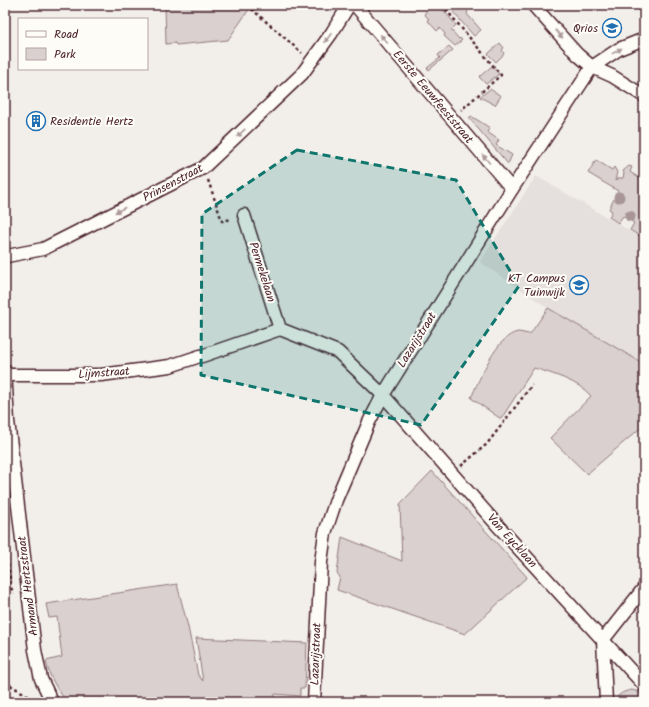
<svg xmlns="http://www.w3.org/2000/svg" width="649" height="707" viewBox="0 0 649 707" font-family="Kalam,sans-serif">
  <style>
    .built { fill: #e5dfdd }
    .green { fill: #d9d0cf; stroke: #92787d }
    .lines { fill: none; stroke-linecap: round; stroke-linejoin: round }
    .street-casing { stroke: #4a1f2b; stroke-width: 15 }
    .path { stroke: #4a1f2b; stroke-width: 2.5; stroke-dasharray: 3 3; stroke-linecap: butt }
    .street { stroke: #fdfcf7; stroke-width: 12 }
    .tree { fill: #a99598 }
    .oneway { fill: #ac999b }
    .marked { fill: #0f766e; fill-opacity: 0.2; stroke: #0f766e; stroke-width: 3; stroke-dasharray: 8 5; stroke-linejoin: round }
    .labels { text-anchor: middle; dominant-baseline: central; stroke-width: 4; stroke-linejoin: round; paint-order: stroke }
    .poi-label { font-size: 12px; fill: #4a1f2b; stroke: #fdfcf7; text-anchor: end }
    .street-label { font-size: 12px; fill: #4a1f2b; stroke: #fdfcf7 }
  </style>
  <rect width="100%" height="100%" fill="#f2efeb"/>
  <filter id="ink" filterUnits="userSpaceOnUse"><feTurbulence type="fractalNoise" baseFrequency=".025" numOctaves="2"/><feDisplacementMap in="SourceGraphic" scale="8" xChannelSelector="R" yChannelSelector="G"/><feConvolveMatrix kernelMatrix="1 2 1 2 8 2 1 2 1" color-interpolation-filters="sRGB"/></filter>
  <g filter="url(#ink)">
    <path class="built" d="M536 176 644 239V364L548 308 480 262Z"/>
    <g class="green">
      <path d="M165 5H252L228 40 176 45 175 43 166 44Z"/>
      <path d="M432 5H439L456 25 451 30 459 39 460 38 462 40 455 46 444 36 445 34 440 28 437 31 427 20 429 19 424 14Z"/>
      <path d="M460 5H462L468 12 467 14 481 30 474 36 453 12Z"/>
      <path d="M500 43 504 48 502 50 504 54 496 62 488 54Z"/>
      <path d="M449 46 453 50 429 70 427 68 440 58 438 55Z"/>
      <path d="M492 66 499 74 486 84 479 77Z"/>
      <path d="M490 89 501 96 495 105 480 97Z"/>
      <path d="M471 116 490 128 487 132 499 140 496 145 512 155 508 164 469 118Z"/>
      <path d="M596 160 612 170 614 167 617 172 615 181 619 178H623L624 173 623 171 629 166 632 167 630 172 644 181V239L630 230 634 223 623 216 618 223 609 217 612 211 609 209 618 191 588 173Z"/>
      <path d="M548 308 644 364V425L587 474 550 438 591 396C578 381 553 374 534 368L501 419 471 398C479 380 497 335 518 332 521 332 527 334 530 334Z"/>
      <path d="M432 471 527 577 465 634 337 590 340 577 337 573 342 537 402 561 400 504Z"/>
      <path d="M177 584 188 627 198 675 203 681 196 638 307 643 305 688H300V696L275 694 274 702H67C57 689 49 677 46 661L62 657 57 617 49 618 46 604Z"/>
      <path d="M632 690 639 692 644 698V702H616C616 694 625 691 632 690Z"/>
    </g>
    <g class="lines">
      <defs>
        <g id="street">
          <path d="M355 5 512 189"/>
          <path d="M533 5 577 54 592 67 612 76 644 96"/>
          <path d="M244 215 280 329 338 352 383 395 499 527 644 685"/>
          <path d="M7 256 43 249 203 168 302 74 331 34 349 5"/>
          <path d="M202 356 280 329"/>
          <path d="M5 371 8 421 35 650 41 679 52 702"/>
          <path d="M5 375H101L170 366 200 356"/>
          <path d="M314 702 321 562 325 533 336 500 369 422 383 395 512 189 592 67 619 49 644 39"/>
          <path d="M606 702 603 640 644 588"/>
        </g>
      </defs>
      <use href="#street" class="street-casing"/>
      <g class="path">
        <path d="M247 5 302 53"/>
        <path d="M442 5 501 75 461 110"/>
        <path d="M208 180 222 221 232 219"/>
        <path d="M461 466 487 444 532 385"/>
        <path d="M5 540 11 588 14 593"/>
        <path d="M5 682 32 698H36"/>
      </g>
      <use href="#street" class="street"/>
    </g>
    <g class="tree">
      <circle cx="619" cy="197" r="5.5"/>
      <circle cx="630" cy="216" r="5.5"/>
    </g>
    <defs><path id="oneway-solid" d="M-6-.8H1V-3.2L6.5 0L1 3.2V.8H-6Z"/></defs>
    <g class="oneway">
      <use href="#oneway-solid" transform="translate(559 34) rotate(48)"/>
      <use href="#oneway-solid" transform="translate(328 38) rotate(125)"/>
      <use href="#oneway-solid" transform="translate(384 39) rotate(-130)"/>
      <use href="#oneway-solid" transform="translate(617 51) rotate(-29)"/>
      <use href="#oneway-solid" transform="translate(241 133) rotate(136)"/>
      <use href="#oneway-solid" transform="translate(486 159) rotate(-131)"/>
      <use href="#oneway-solid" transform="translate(120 210) rotate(153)"/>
    </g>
  </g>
  <path class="marked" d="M297 150 456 180 519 286 421 425 201 375 202 214Z"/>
  <defs>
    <symbol id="university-ring" viewBox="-11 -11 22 22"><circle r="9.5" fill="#fdfcf7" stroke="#1f6fb2" stroke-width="1.5"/><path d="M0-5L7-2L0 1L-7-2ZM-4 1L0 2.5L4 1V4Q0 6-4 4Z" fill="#1f6fb2"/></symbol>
    <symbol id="building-ring" viewBox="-11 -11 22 22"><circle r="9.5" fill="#fdfcf7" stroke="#1f6fb2" stroke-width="1.5"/><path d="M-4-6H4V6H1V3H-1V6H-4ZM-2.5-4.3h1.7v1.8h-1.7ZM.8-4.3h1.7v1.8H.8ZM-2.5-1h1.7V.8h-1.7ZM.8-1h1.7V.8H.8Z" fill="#1f6fb2"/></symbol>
    <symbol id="school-ring" viewBox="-11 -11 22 22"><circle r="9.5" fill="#fdfcf7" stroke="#1f6fb2" stroke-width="1.5"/><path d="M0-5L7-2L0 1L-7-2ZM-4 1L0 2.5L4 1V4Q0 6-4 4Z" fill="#1f6fb2"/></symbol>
  </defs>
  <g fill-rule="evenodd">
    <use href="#university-ring" x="601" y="17" width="22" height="22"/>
    <use href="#building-ring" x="25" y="110" width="22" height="22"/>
    <use href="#school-ring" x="568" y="274" width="22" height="22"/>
  </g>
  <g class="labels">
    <g class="poi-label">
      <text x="598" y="28">Qrios</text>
      <text x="50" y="121" text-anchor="start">Residentie Hertz</text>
      <text x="565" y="278">KT Campus<tspan x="565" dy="14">Tuinwijk</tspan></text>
    </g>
    <g class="street-label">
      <text transform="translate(433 97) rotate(50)">Eerste Eeuwfeeststraat</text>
      <text transform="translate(173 183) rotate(-28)">Prinsenstraat</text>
      <text transform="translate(262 272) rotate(72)">Permekelaan</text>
      <text transform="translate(417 340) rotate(-58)">Lazarijstraat</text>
      <text transform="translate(104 373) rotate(-4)">Lijmstraat</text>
      <text transform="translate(512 541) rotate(48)">Van Eycklaan</text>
      <text transform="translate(28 586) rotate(-97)">Armand Hertzstraat</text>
      <text transform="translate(316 654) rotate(-88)">Lazarijstraat</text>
    </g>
  </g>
  <rect width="649" height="707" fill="none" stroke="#fdfcf7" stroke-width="20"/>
  <rect x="10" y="10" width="629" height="687" fill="none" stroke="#4a1f2b" stroke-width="1.5" filter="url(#ink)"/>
  <rect x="18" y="18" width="130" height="52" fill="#fdfcf7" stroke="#b5a4a5"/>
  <rect x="26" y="31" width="20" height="6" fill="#fdfcf7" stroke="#b5a4a5"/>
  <text x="54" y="38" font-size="12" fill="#4a1f2b">Road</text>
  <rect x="26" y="48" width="20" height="12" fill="#d9d0cf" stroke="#b5a4a5"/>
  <text x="54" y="58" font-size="12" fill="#4a1f2b">Park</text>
</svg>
